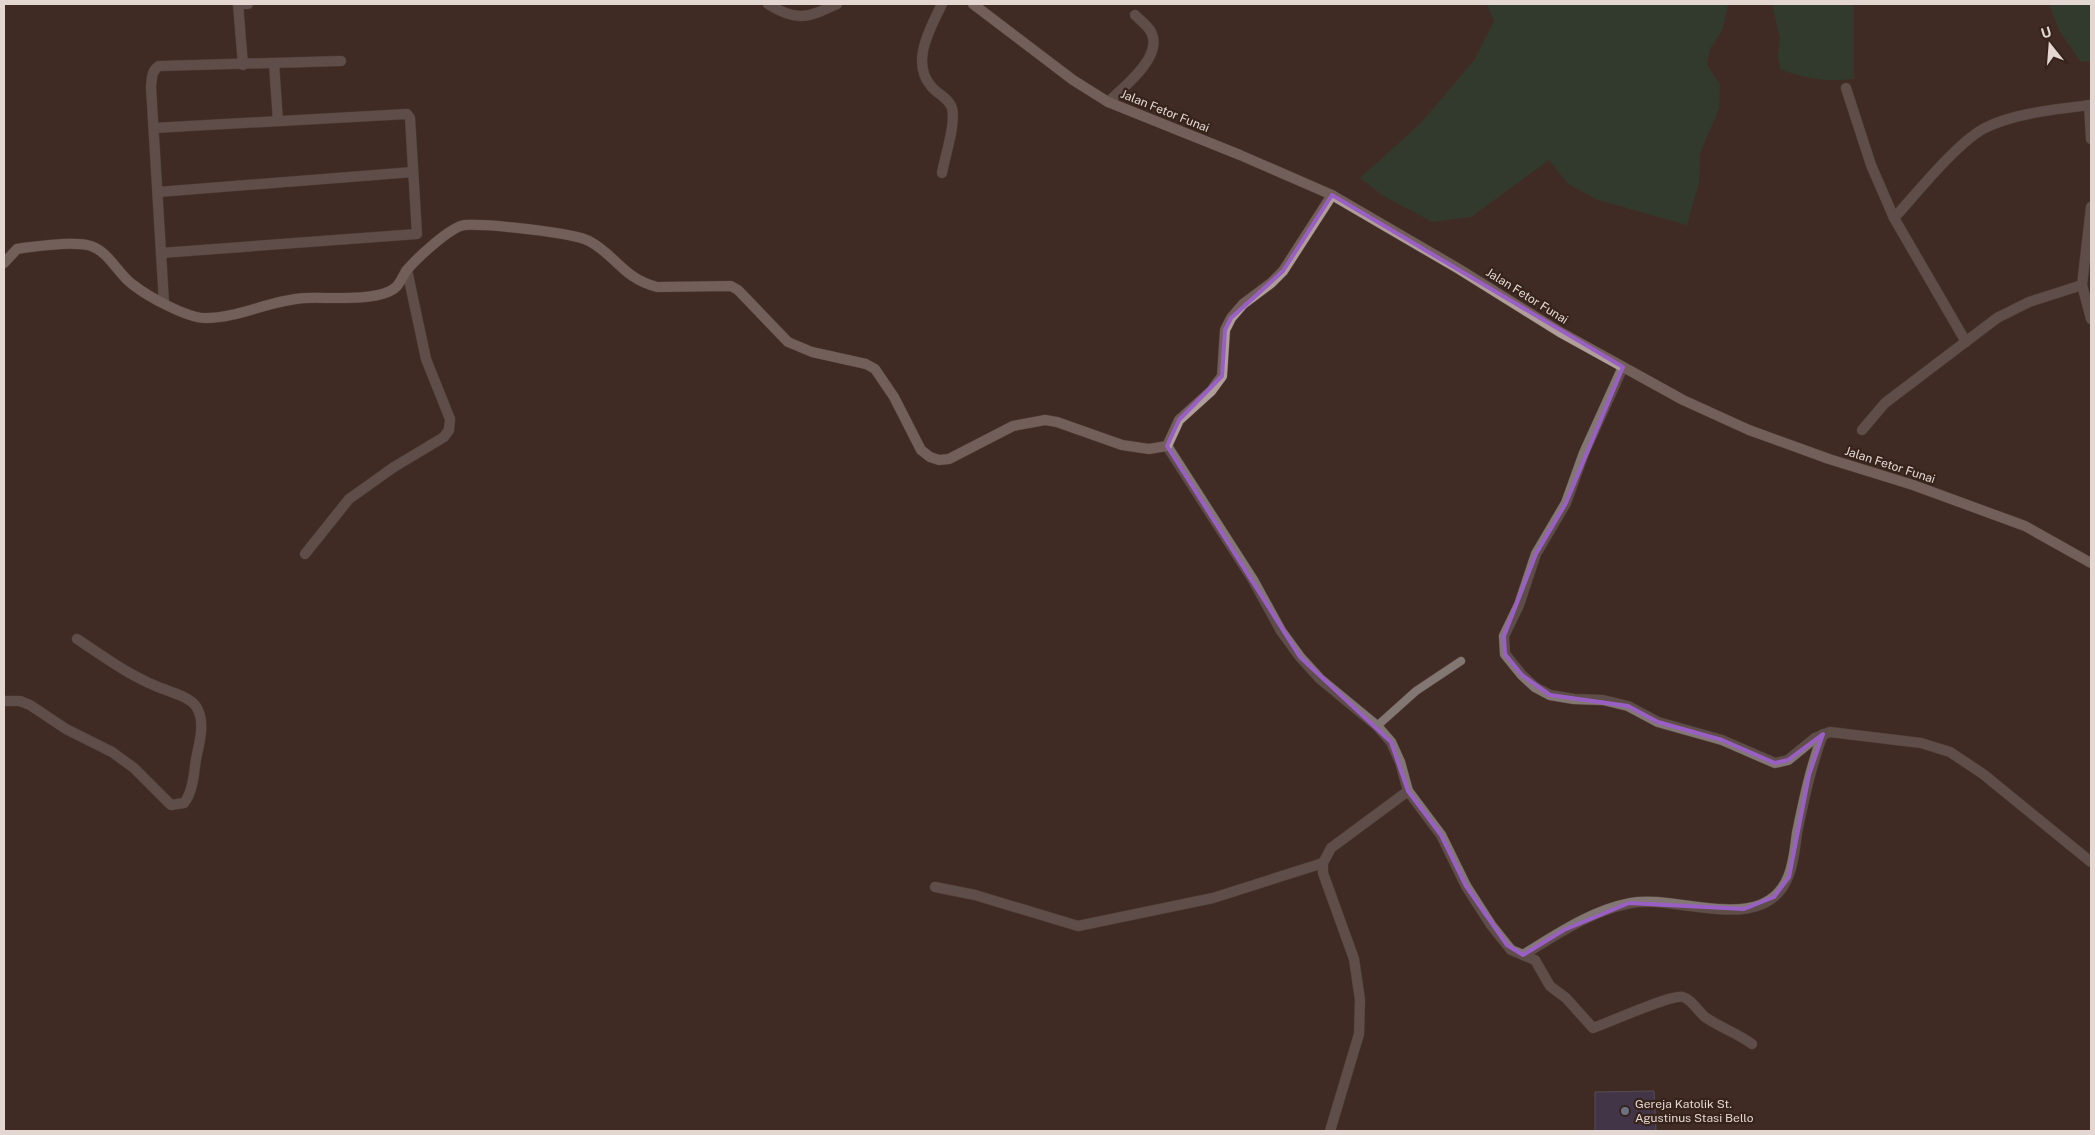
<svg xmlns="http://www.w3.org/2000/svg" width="2095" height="1135" viewBox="0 0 2095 1135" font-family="'Public Sans',sans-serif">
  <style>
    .green { fill: #1f4c36 }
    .building { fill: #464272; stroke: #737388 }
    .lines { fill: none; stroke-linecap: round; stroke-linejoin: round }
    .lane-casing { stroke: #5e4b44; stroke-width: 9 }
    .street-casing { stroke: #5e4b44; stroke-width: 11 }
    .secondary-casing { stroke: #5e4b44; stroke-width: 11 }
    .lane { stroke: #837774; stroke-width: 8 }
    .street { stroke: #837774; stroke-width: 10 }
    .secondary { stroke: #b09e99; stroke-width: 10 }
    .marked { fill: none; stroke: #9a5fc5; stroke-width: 4; stroke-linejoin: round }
    .worship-dot { fill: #6b7280; stroke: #36231b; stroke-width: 2 }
    .labels { text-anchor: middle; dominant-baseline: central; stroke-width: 4.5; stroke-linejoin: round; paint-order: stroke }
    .street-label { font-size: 12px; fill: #e4d7d2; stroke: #36231b }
    .poi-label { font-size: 12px; fill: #e4d7d2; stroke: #36231b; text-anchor: start }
  </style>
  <rect width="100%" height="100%" fill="#402c25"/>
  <g class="green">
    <path d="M1487 4H1728L1723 29 1710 49 1707 65 1720 84 1719 109 1700 153 1699 182 1687 225 1598 200 1568 184 1549 160 1471 217 1432 222 1382 195 1360 178 1421 123 1475 59 1494 21Z"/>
    <path d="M1772 4H1854V79C1827 82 1805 79 1780 69L1778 56 1780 39Z"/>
    <path d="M2049 4H2091V62L2080 61 2059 30Z"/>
  </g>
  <path class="building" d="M1654 1091 1656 1131H1595V1092Z"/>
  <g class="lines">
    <defs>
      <path id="lane" d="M1377 726 1416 691 1461 661"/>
      <g id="street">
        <path d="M238 4 243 65"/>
        <path d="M238 4H248"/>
        <path d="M768 4C797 22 807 18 837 4"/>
        <path d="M274 64 278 121"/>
        <path d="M1846 88 1871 165 1894 218 1966 342"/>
        <path d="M1108 102C1124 87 1164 56 1151 32 1148 26 1140 20 1135 15"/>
        <path d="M2089 105 2091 139"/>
        <path d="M154 128 407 114 410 118 417 234 161 253"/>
        <path d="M942 173C945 156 956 124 952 108 948 97 938 95 931 86 910 62 931 27 942 4"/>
        <path d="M158 192 413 172"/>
        <path d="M2091 207 2082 285 2091 319"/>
        <path d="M1894 218C1917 193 1955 145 1983 129 2013 113 2058 109 2091 105"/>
        <path d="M164 303 151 87C152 79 151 71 159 66L341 61"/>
        <path d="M1623 367 1584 453 1566 503 1536 554 1519 605 1504 636 1505 654 1522 675 1535 687 1550 695 1574 699 1603 700 1628 706 1658 722 1722 740 1775 763 1788 760 1815 738 1830 732 1921 743 1950 752 1983 774 2091 862"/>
        <path d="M1862 430 1885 403 1997 318 2029 302 2082 285"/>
        <path d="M1167 446 1253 580 1281 631 1300 657 1320 679 1377 726 1391 742 1400 762 1408 791 1441 835 1466 886 1491 925 1511 950 1535 960 1550 986 1566 998 1593 1028C1608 1023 1671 994 1683 997 1691 999 1698 1011 1705 1017 1719 1027 1737 1033 1752 1044"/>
        <path d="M305 554 349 499 394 467 444 437 449 430 450 419 426 359 407 270"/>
        <path d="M4 701H20L30 705 66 729 112 752 134 768 171 805 184 803C193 792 194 773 196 759 199 744 205 725 198 710 194 699 177 694 166 690 134 679 106 658 77 639"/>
        <path d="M935 887 975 895 1078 926 1213 898 1323 863"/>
        <path d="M1523 955C1556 935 1592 910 1631 903 1677 894 1764 937 1788 877 1794 864 1795 847 1797 833 1804 799 1811 766 1823 734"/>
        <path d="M1330 1131 1359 1034 1360 1000 1354 959 1323 873V863L1331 848 1408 791"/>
      </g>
      <g id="secondary">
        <path d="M973 4 1073 80 1108 102 1240 155 1332 195 1459 269 1560 332 1683 400 1749 430 1829 459 1913 485 2025 526 2091 563"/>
        <path d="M4 263 17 249 23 248C41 246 73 241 91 246 109 252 118 274 132 284 147 296 188 319 207 318 239 318 273 299 307 298 329 297 380 302 396 287 400 283 403 276 406 271 416 259 451 226 465 225 487 224 572 232 589 241 616 255 622 278 657 287L731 286 738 290 788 342 812 352 866 364 875 369 894 397 921 450 930 457 939 460 949 459 1013 426 1045 420 1057 422 1122 445 1149 449 1167 446 1179 420 1211 391 1222 376 1225 330 1231 318 1243 304 1271 283 1283 271 1332 195"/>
      </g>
    </defs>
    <use href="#lane" class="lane-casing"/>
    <use href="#street" class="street-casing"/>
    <use href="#secondary" class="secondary-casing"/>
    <use href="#lane" class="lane"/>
    <use href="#street" class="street"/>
    <use href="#secondary" class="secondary"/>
  </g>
  <path d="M0 0H2095V1135H0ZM1332 195 1623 367 1566 503 1536 554 1504 636 1505 654 1522 675 1550 695 1628 706 1658 722 1722 740 1775 763 1788 760 1823 734 1809 775 1789 877 1774 897 1744 909 1629 903 1564 930 1523 955 1507 945 1466 886 1441 835 1408 791 1391 742 1300 657 1167 446 1179 420 1222 376 1225 330 1231 318 1283 271Z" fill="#402c25" fill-opacity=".55" fill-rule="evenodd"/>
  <path class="marked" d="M1332 195 1623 367 1566 503 1536 554 1504 636 1505 654 1522 675 1550 695 1628 706 1658 722 1722 740 1775 763 1788 760 1823 734 1809 775 1789 877 1774 897 1744 909 1629 903 1564 930 1523 955 1507 945 1466 886 1441 835 1408 791 1391 742 1300 657 1167 446 1179 420 1222 376 1225 330 1231 318 1283 271Z"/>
  <circle class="worship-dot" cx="1625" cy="1111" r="5"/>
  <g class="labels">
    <g class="street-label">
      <text transform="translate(1165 111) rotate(22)">Jalan Fetor Funai</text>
      <text transform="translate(1527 296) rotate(32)">Jalan Fetor Funai</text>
      <text transform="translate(1890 465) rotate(18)">Jalan Fetor Funai</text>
    </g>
    <g class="poi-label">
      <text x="1635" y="1104">Gereja Katolik St.<tspan x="1635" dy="14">Agustinus Stasi Bello</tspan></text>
    </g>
  </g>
  <rect width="2095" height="1135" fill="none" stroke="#e4d7d2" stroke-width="10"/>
  <g transform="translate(2050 45) rotate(343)" stroke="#36231b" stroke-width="4" paint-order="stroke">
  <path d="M0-4L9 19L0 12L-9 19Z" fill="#e4d7d2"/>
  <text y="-8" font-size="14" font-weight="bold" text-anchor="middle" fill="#e4d7d2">U</text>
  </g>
</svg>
